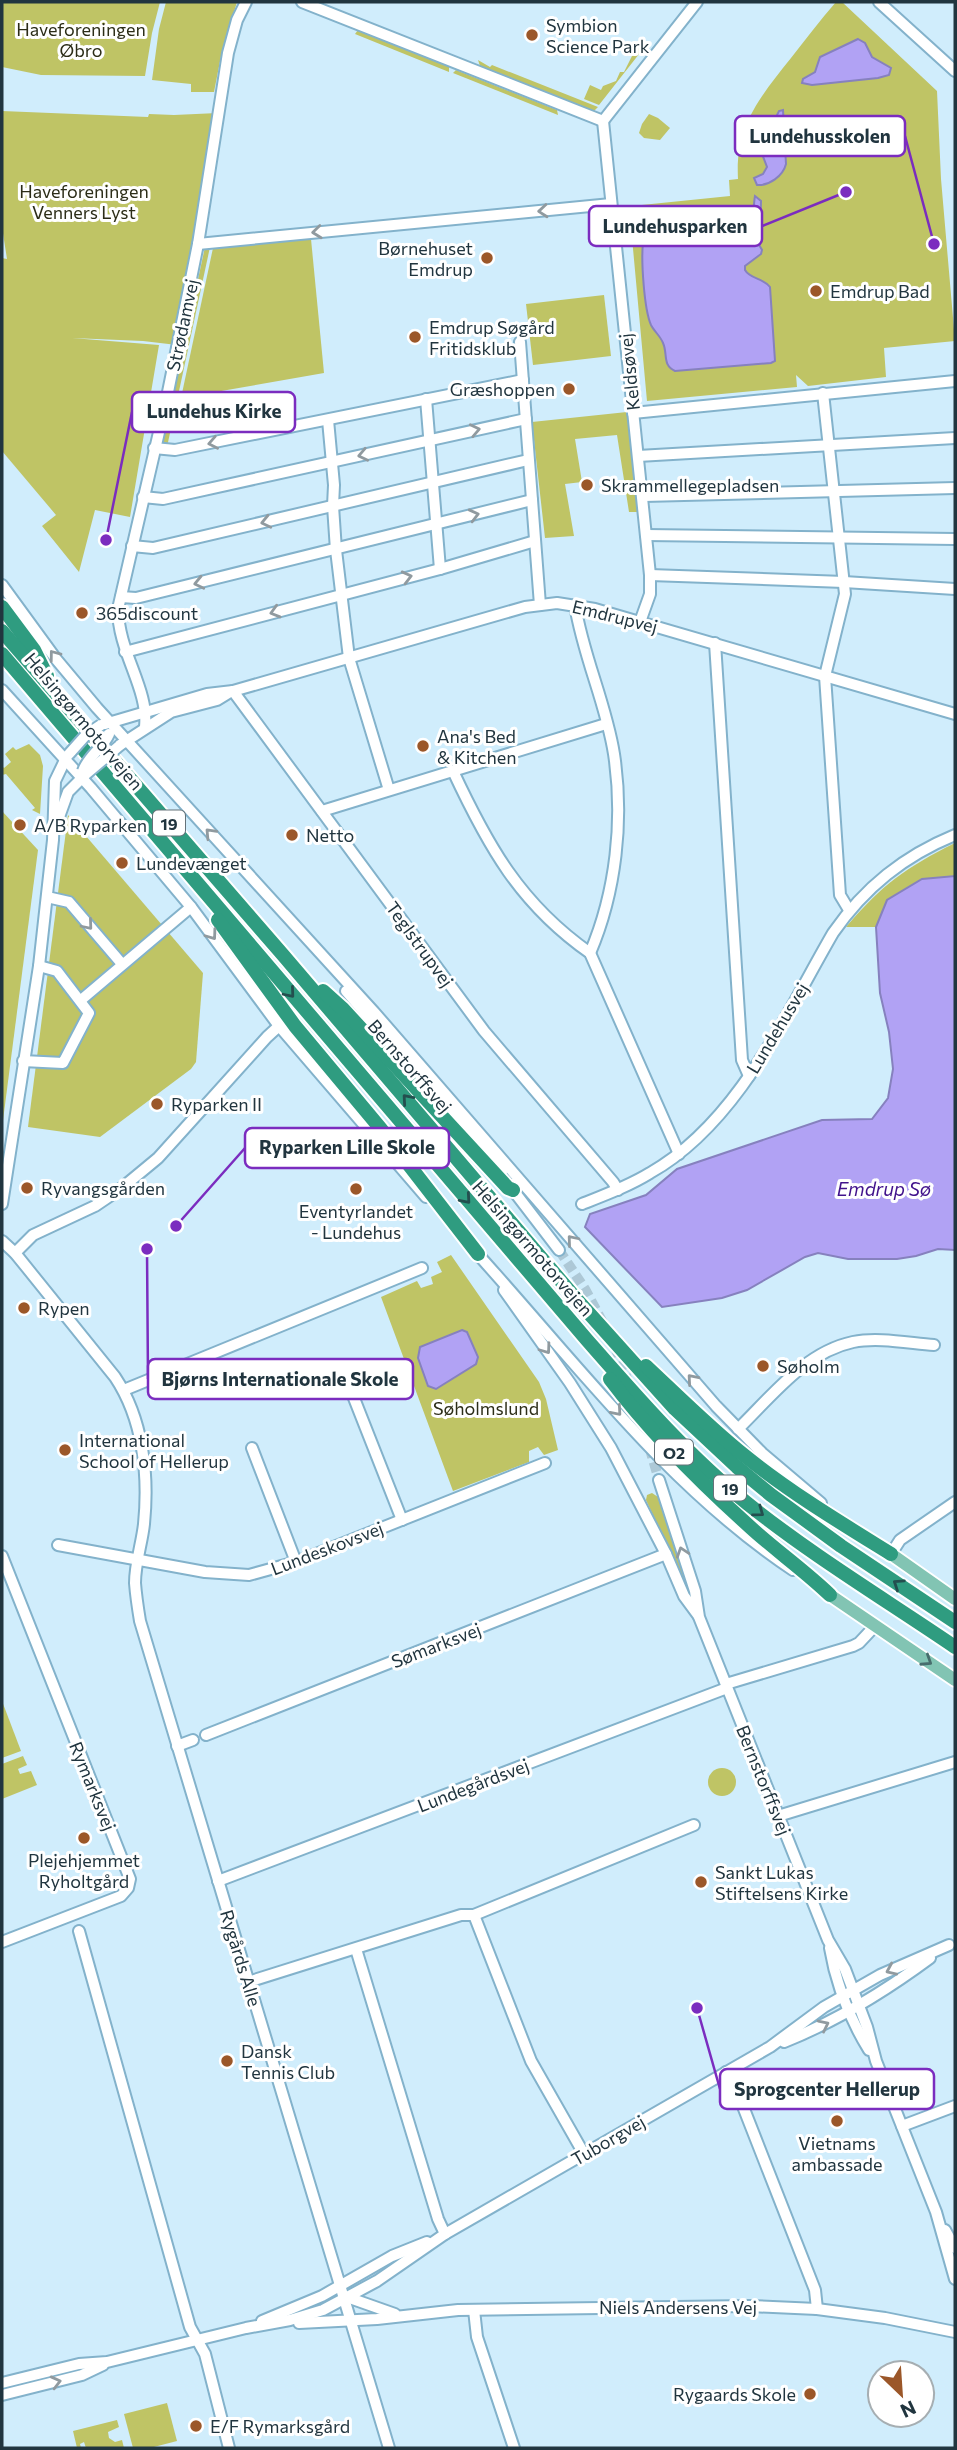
<svg xmlns="http://www.w3.org/2000/svg" width="957" height="2450" viewBox="0 0 957 2450" font-family="Commissioner,sans-serif">
  <style>
    .green { fill: #bfc465 }
    .water { fill: #b1a2f4; stroke: #8681be; stroke-width: 2 }
    .lines { fill: none; stroke-linecap: round; stroke-linejoin: round }
    .minor-tunnel { stroke: #adc8d6; stroke-width: 10; stroke-dasharray: 10 5; stroke-linecap: butt }
    .minor-casing { stroke: #83b2cb; stroke-width: 14 }
    .major-casing { stroke: #fff; stroke-width: 16 }
    .highway-casing { stroke: #fff; stroke-width: 18 }
    .minor { stroke: #fff; stroke-width: 10 }
    .major { stroke: #82c4b3; stroke-width: 12 }
    .highway { stroke: #2f9c80; stroke-width: 14 }
    .minor-bridge-casing { stroke: #83b2cb; stroke-width: 14; stroke-linecap: butt }
    .minor-bridge { stroke: #fff; stroke-width: 10 }
    .oneway { stroke: #909a9f }
    .oneway2 { stroke: #244f4f }
    .oneway3 { stroke: #486e6d }
    .poi-dot { fill: #9b5729; stroke: #fff; stroke-width: 2.5 }
    .labels { text-anchor: middle; dominant-baseline: central; stroke-width: 6; stroke-linejoin: round; paint-order: stroke }
    .shield { fill: #fff; stroke: #647279; stroke-width: 2 }
    .shield-label { font-size: 16px; font-weight: bold; fill: #21353f }
    .poi-label { font-size: 18px; fill: #21353f; stroke: #fff; text-anchor: start }
    .park-label { font-size: 18px; fill: #2c2d18; stroke: #fff }
    .street-label { font-size: 18px; fill: #21353f; stroke: #fff }
    .water-label { font-size: 19px; font-style: italic; fill: #41128b; stroke: #fff }
    .leader { fill: none; stroke: #7b2cbf; stroke-width: 2.5 }
    .callout-dot { fill: #7b2cbf; stroke: #fff; stroke-width: 2.5 }
    .callout { fill: #fff; stroke: #7b2cbf; stroke-width: 2.5 }
    .callout-label { font-size: 19px; text-anchor: middle; font-weight: bold; fill: #21353f }
  </style>
  <rect width="100%" height="100%" fill="#d0edfc"/>
  <g class="green">
    <path d="M2 2H160L152 33 145 76 41 75 2 67Z"/>
    <path d="M166 2H237L222 51 214 92H191V84L152 80 159 29Z"/>
    <path d="M836 2H842L937 91 941 179 955 341 884 348 886 377 808 386 796 375 797 387 647 401 630 216 622 207 730 196 729 180 738 179C735 126 760 97 791 58 806 39 820 20 836 2Z"/>
    <path d="M358 30 449 66V72L355 34Z"/>
    <path d="M637 46 643 49 599 105 584 99 590 85 601 90 603 86 616 81 620 72H624Z"/>
    <path d="M478 60 490 67 492 65 598 107 594 111 480 66Z"/>
    <path d="M456 70 557 110 558 115 453 73Z"/>
    <path d="M2 111 148 117 149 114 174 115 218 113 177 345 143 341 72 338 159 345 130 517 95 510 79 572 42 526 56 515 2 451V258L7 259 2 227Z"/>
    <path d="M649 114 658 118 670 128 660 140 644 138 639 133 642 124Z"/>
    <path d="M311 239 324 373 181 398 213 248Z"/>
    <path d="M205 247H210L167 447 162 446Z"/>
    <path d="M604 295 611 356 533 365 526 304Z"/>
    <path d="M627 412 638 512H629L617 435 575 439 582 482 565 484 574 536 545 538 532 422Z"/>
    <path d="M29 744 40 755 43 766 40 814 32 810 35 808 6 774 2 775V766L4 768 11 762 5 754 13 747 16 750Z"/>
    <path d="M2 811 38 850 2 1128Z"/>
    <path d="M68 815 203 973 196 1062 191 1069 100 1137 28 1127Z"/>
    <path d="M955 843V876L922 879 887 900 876 927H846C883 884 905 868 955 843Z"/>
    <path d="M451 1255 539 1382 546 1399 558 1450 544 1455 538 1447 529 1451V1462L453 1491 381 1297 417 1281 421 1288 433 1284 431 1277 442 1272 437 1262Z"/>
    <path d="M652 1493 658 1497 689 1593 646 1500 647 1495Z"/>
    <path d="M2 1701 21 1751 2 1758Z"/>
    <path d="M23 1756 27 1765 18 1769 20 1774 31 1771 37 1785 2 1799V1764Z"/>
    <circle cx="722" cy="1782" r="14"/>
    <path d="M167 2403 177 2441 150 2448H133L124 2414Z"/>
    <path d="M117 2420 119 2427 108 2432 109 2438 115 2442 122 2440 124 2448H86L84 2442 80 2444 81 2448H77L73 2431Z"/>
  </g>
  <g class="water">
    <path d="M858 39 865 43 872 57 891 68 889 75 878 78 812 85 802 83 803 79 815 72 820 57Z"/>
    <path d="M783 110 786 164C783 176 769 186 757 185L754 178 763 174 767 167 759 146V134L772 125 779 111Z"/>
    <path d="M755 196 761 201 760 238 758 243 762 250 761 254 745 266V270C750 279 763 278 770 287L775 361 771 363 675 371C662 365 668 354 663 343 661 337 654 331 651 325 644 309 641 260 643 243 648 238 653 233 660 230 688 221 741 254 753 212 754 207 754 201 755 196Z"/>
    <path d="M955 876V1250L938 1249 916 1256 897 1259H848L818 1253 805 1257 747 1290 722 1298 662 1307 585 1227 590 1214 646 1195 677 1169 822 1120 872 1119 888 1098 893 1069 889 1032 880 993 876 927 887 900 922 879Z"/>
    <path d="M462 1330 467 1332 478 1357 476 1364 436 1389 428 1386 418 1358 420 1347Z"/>
  </g>
  <g class="lines">
    <g class="minor-tunnel">
      <path d="M559 1250 585 1289 603 1323"/>
      <path d="M615 1347 629 1384"/>
      <path d="M641 1419 659 1480"/>
    </g>
    <defs>
      <g id="minor">
        <path d="M302 2 603 121"/>
        <path d="M879 2 955 71"/>
        <path d="M603 121 650 575V594L640 622"/>
        <path d="M603 121 697 2"/>
        <path d="M198 244 611 204"/>
        <path d="M520 342 540 605"/>
        <path d="M823 393 845 594 825 676 840 895 849 910"/>
        <path d="M426 399 440 569"/>
        <path d="M633 413 955 381"/>
        <path d="M328 420 334 485 333 506 336 550 349 658 389 790"/>
        <path d="M154 448 175 450 523 380"/>
        <path d="M638 456 955 438"/>
        <path d="M644 496 955 488"/>
        <path d="M143 497 163 499 526 419"/>
        <path d="M646 535 955 539"/>
        <path d="M132 546 153 548 528 460"/>
        <path d="M650 575 844 582 955 589"/>
        <path d="M2 585 56 659 97 708 374 1012 716 1406 762 1453 821 1503"/>
        <path d="M121 597 136 598 532 500"/>
        <path d="M575 605C583 656 606 703 614 754 624 820 616 892 590 953"/>
        <path d="M715 643 742 1060 749 1076"/>
        <path d="M125 652 440 569 535 541"/>
        <path d="M2 690 91 788 191 907 279 1026 426 1197"/>
        <path d="M233 691 484 1031 613 1182 618 1190"/>
        <path d="M105 724 207 694 233 691 525 607 557 603 595 609 955 714"/>
        <path d="M145 727C149 689 118 652 118 609L166 402 198 244 228 53 237 20 246 2"/>
        <path d="M120 745 171 712 217 700 230 692"/>
        <path d="M453 771C488 846 520 904 590 953L679 1154"/>
        <path d="M322 811 606 724"/>
        <path d="M59 817 68 792 86 774"/>
        <path d="M47 897 69 902 122 964"/>
        <path d="M346 991 502 1172"/>
        <path d="M81 1000 191 907"/>
        <path d="M23 1061 63 1063 89 1013 57 971 39 966"/>
        <path d="M513 1184V1190L559 1250"/>
        <path d="M2 1204 39 966 53 840 55 781 67 756"/>
        <path d="M582 1204C605 1195 629 1186 650 1173 737 1124 785 1016 833 933 865 887 904 856 955 835"/>
        <path d="M2 1241 15 1253 115 1377C143 1419 149 1474 144 1524 142 1543 135 1563 135 1583 136 1596 138 1609 140 1621L389 2448"/>
        <path d="M474 1250C575 1361 667 1486 793 1570"/>
        <path d="M15 1253 33 1235 95 1206 123 1187 158 1158 267 1037 279 1026"/>
        <path d="M504 1290 570 1383 611 1448 666 1554 684 1596 698 1615"/>
        <path d="M350 1388 402 1520"/>
        <path d="M124 1390 422 1268"/>
        <path d="M738 1429C771 1397 805 1352 853 1342 878 1337 908 1343 934 1345"/>
        <path d="M252 1448 296 1562"/>
        <path d="M659 1480 695 1591 699 1617 828 1940 845 1969 867 2027 876 2061 936 2212 955 2279"/>
        <path d="M58 1545 205 1572 249 1575 296 1562 545 1463"/>
        <path d="M888 1552 891 1554 900 1540 955 1502"/>
        <path d="M2 1556 130 1879 128 1888 121 1896 2 1942"/>
        <path d="M726 1684 853 1646 859 1643 874 1627"/>
        <path d="M206 1735 666 1554"/>
        <path d="M177 1746 193 1740"/>
        <path d="M778 1816 955 1762"/>
        <path d="M218 1881 727 1688"/>
        <path d="M474 1915 531 2061 584 2154"/>
        <path d="M79 1931 190 2327 205 2354 229 2448"/>
        <path d="M830 1948C836 1984 850 2019 869 2050"/>
        <path d="M356 1949 438 2219 445 2234"/>
        <path d="M248 1982 461 1915H474L694 1825"/>
        <path d="M784 2042C837 2021 884 1992 930 1958"/>
        <path d="M726 2072 735 2086 815 2290 817 2309"/>
        <path d="M902 2126 955 2106"/>
        <path d="M945 2230 955 2248"/>
        <path d="M344 2296 395 2314"/>
        <path d="M474 2310 477 2337 514 2448"/>
        <path d="M262 2321 322 2296 392 2256 427 2242"/>
        <path d="M299 2323 377 2319 458 2310 750 2306 817 2309 885 2318 955 2332"/>
        <path d="M2 2383 79 2364 107 2362 246 2328 290 2320 323 2310 377 2281 445 2234 770 2047 824 2007 880 1975 949 1945"/>
        <path d="M2 2395 82 2375 103 2365"/>
      </g>
      <g id="major">
        <path d="M891 1554 955 1599"/>
        <path d="M830 1595 955 1680"/>
      </g>
      <g id="highway">
        <path d="M2 607 34 650 47 676"/>
        <path d="M2 631 283 955 578 1301 675 1409 737 1467 771 1495 841 1546 955 1622"/>
        <path d="M2 654 587 1340C637 1397 688 1456 748 1504 813 1556 886 1600 955 1647"/>
        <path d="M218 920 295 1026 381 1129 478 1254"/>
        <path d="M323 991 343 1009 508 1188 513 1190"/>
        <path d="M646 1366C678 1396 710 1428 745 1456 791 1493 841 1523 891 1554"/>
        <path d="M610 1379C650 1432 699 1481 749 1526 775 1550 804 1570 830 1595"/>
      </g>
    </defs>
    <use href="#minor" class="minor-casing"/>
    <use href="#major" class="major-casing"/>
    <use href="#highway" class="highway-casing"/>
    <use href="#minor" class="minor"/>
    <use href="#major" class="major"/>
    <use href="#highway" class="highway"/>
    <defs>
      <g id="minor-bridge">
        <path d="M69 754 86 735 101 725"/>
        <path d="M83 771C88 756 103 748 109 734"/>
        <path d="M86 774 119 746"/>
      </g>
    </defs>
    <use href="#minor-bridge" class="minor-bridge-casing"/>
    <use href="#minor-bridge" class="minor-bridge"/>
  </g>
  <defs><path id="oneway-chevron" d="M-2-3.5L2.5 0L-2 3.5" fill="none" stroke-width="1.6" stroke-linecap="round" stroke-linejoin="round" transform="scale(1.75)"/></defs>
  <g class="oneway">
    <use href="#oneway-chevron" transform="translate(543 211) rotate(175)"/>
    <use href="#oneway-chevron" transform="translate(317 232) rotate(174)"/>
    <use href="#oneway-chevron" transform="translate(475 430) rotate(-12)"/>
    <use href="#oneway-chevron" transform="translate(213 443) rotate(169)"/>
    <use href="#oneway-chevron" transform="translate(363 455) rotate(168)"/>
    <use href="#oneway-chevron" transform="translate(474 515) rotate(-14)"/>
    <use href="#oneway-chevron" transform="translate(266 522) rotate(167)"/>
    <use href="#oneway-chevron" transform="translate(407 577) rotate(-14)"/>
    <use href="#oneway-chevron" transform="translate(199 583) rotate(167)"/>
    <use href="#oneway-chevron" transform="translate(275 612) rotate(164)"/>
    <use href="#oneway-chevron" transform="translate(54 655) rotate(-127)"/>
    <use href="#oneway-chevron" transform="translate(210 833) rotate(-133)"/>
    <use href="#oneway-chevron" transform="translate(88 925) rotate(50)"/>
    <use href="#oneway-chevron" transform="translate(212 935) rotate(54)"/>
    <use href="#oneway-chevron" transform="translate(572 1240) rotate(-130)"/>
    <use href="#oneway-chevron" transform="translate(546 1349) rotate(54)"/>
    <use href="#oneway-chevron" transform="translate(692 1379) rotate(-131)"/>
    <use href="#oneway-chevron" transform="translate(617 1411) rotate(49)"/>
    <use href="#oneway-chevron" transform="translate(682 1552) rotate(-108)"/>
    <use href="#oneway-chevron" transform="translate(891 1970) rotate(156)"/>
    <use href="#oneway-chevron" transform="translate(824 2025) rotate(-26)"/>
    <use href="#oneway-chevron" transform="translate(56 2382) rotate(-14)"/>
  </g>
  <g class="oneway2">
    <use href="#oneway-chevron" transform="translate(290 993) rotate(50)"/>
    <use href="#oneway-chevron" transform="translate(407 1099) rotate(-131)"/>
    <use href="#oneway-chevron" transform="translate(466 1199) rotate(49)"/>
    <use href="#oneway-chevron" transform="translate(759 1512) rotate(36)"/>
    <use href="#oneway-chevron" transform="translate(898 1584) rotate(-146)"/>
  </g>
  <use class="oneway3" href="#oneway-chevron" transform="translate(927 1661) rotate(33)"/>
  <g class="poi-dot">
    <circle cx="532" cy="35" r="7"/>
    <circle cx="487" cy="258" r="7"/>
    <circle cx="816" cy="291" r="7"/>
    <circle cx="415" cy="337" r="7"/>
    <circle cx="569" cy="389" r="7"/>
    <circle cx="587" cy="485" r="7"/>
    <circle cx="82" cy="613" r="7"/>
    <circle cx="423" cy="746" r="7"/>
    <circle cx="20" cy="825" r="7"/>
    <circle cx="292" cy="835" r="7"/>
    <circle cx="122" cy="863" r="7"/>
    <circle cx="157" cy="1104" r="7"/>
    <circle cx="27" cy="1188" r="7"/>
    <circle cx="356" cy="1189" r="7"/>
    <circle cx="24" cy="1308" r="7"/>
    <circle cx="763" cy="1366" r="7"/>
    <circle cx="65" cy="1450" r="7"/>
    <circle cx="84" cy="1838" r="7"/>
    <circle cx="701" cy="1882" r="7"/>
    <circle cx="227" cy="2061" r="7"/>
    <circle cx="837" cy="2121" r="7"/>
    <circle cx="810" cy="2394" r="7"/>
    <circle cx="196" cy="2426" r="7"/>
  </g>
  <g class="labels">
    <g class="shield">
      <rect x="153" y="810.5" width="32" height="25" rx="5"/>
      <rect x="655" y="1439.5" width="38" height="25" rx="5"/>
      <rect x="714" y="1475.5" width="32" height="25" rx="5"/>
    </g>
    <g class="shield-label">
      <text x="169" y="823">19</text>
      <text x="674" y="1452">O2</text>
      <text x="730" y="1488">19</text>
    </g>
    <g class="poi-label">
      <text x="546" y="25">Symbion<tspan x="546" dy="21">Science Park</tspan></text>
      <text x="473" y="248" text-anchor="end">Børnehuset<tspan x="473" dy="21">Emdrup</tspan></text>
      <text x="830" y="291">Emdrup Bad</text>
      <text x="429" y="327">Emdrup Søgård<tspan x="429" dy="21">Fritidsklub</tspan></text>
      <text x="555" y="389" text-anchor="end">Græshoppen</text>
      <text x="601" y="485">Skrammellegepladsen</text>
      <text x="96" y="613">365discount</text>
      <text x="437" y="736">Ana's Bed<tspan x="437" dy="21">&amp; Kitchen</tspan></text>
      <text x="34" y="825">A/B Ryparken</text>
      <text x="306" y="835">Netto</text>
      <text x="136" y="863">Lundevænget</text>
      <text x="171" y="1104">Ryparken II</text>
      <text x="41" y="1188">Ryvangsgården</text>
      <text x="356" y="1211" text-anchor="middle">Eventyrlandet<tspan x="356" dy="21">- Lundehus</tspan></text>
      <text x="38" y="1308">Rypen</text>
      <text x="777" y="1366">Søholm</text>
      <text x="79" y="1440">International<tspan x="79" dy="21">School of Hellerup</tspan></text>
      <text x="84" y="1860" text-anchor="middle">Plejehjemmet<tspan x="84" dy="21">Ryholtgård</tspan></text>
      <text x="715" y="1872">Sankt Lukas<tspan x="715" dy="21">Stiftelsens Kirke</tspan></text>
      <text x="241" y="2051">Dansk<tspan x="241" dy="21">Tennis Club</tspan></text>
      <text x="837" y="2143" text-anchor="middle">Vietnams<tspan x="837" dy="21">ambassade</tspan></text>
      <text x="796" y="2394" text-anchor="end">Rygaards Skole</text>
      <text x="210" y="2426">E/F Rymarksgård</text>
    </g>
    <g class="park-label">
      <text x="81" y="29">Haveforeningen<tspan x="81" dy="21">Øbro</tspan></text>
      <text x="84" y="191">Haveforeningen<tspan x="84" dy="21">Venners Lyst</tspan></text>
      <text x="486" y="1408">Søholmslund</text>
    </g>
    <g class="street-label">
      <text transform="translate(182 325) rotate(-78)">Strødamvej</text>
      <text transform="translate(629 372) rotate(-96)">Keldsøvej</text>
      <text transform="translate(615 616) rotate(14)">Emdrupvej</text>
      <text transform="translate(84 721) rotate(50)">Helsingørmotorvejen</text>
      <text transform="translate(420 944) rotate(54)">Teglstrupvej</text>
      <text transform="translate(777 1028) rotate(-59)">Lundehusvej</text>
      <text transform="translate(410 1066) rotate(49)">Bernstorffsvej</text>
      <text transform="translate(533 1248) rotate(49)">Helsingørmotorvejen</text>
      <text transform="translate(327 1548) rotate(-21)">Lundeskovsvej</text>
      <text transform="translate(436 1645) rotate(-21)">Sømarksvej</text>
      <text transform="translate(764 1780) rotate(68)">Bernstorffsvej</text>
      <text transform="translate(473 1785) rotate(-21)">Lundegårdsvej</text>
      <text transform="translate(93 1786) rotate(68)">Rymarksvej</text>
      <text transform="translate(241 1958) rotate(73)">Rygårds Alle</text>
      <text transform="translate(608 2140) rotate(-30)">Tuborgvej</text>
      <text x="678" y="2307">Niels Andersens Vej</text>
    </g>
    <g class="water-label">
      <text x="884" y="1188">Emdrup Sø</text>
    </g>
  </g>
  <path class="leader" d="M934 244L905 136M846 192L762 226M106 540L132 412M176 1226L245 1148M147 1249L148 1379M697 2008L720 2089"/>
  <g class="callout-dot">
    <circle cx="934" cy="244" r="7"/>
    <circle cx="846" cy="192" r="7"/>
    <circle cx="106" cy="540" r="7"/>
    <circle cx="176" cy="1226" r="7"/>
    <circle cx="147" cy="1249" r="7"/>
    <circle cx="697" cy="2008" r="7"/>
  </g>
  <g class="callout">
    <rect x="735" y="116" width="170" height="40" rx="7"/>
    <rect x="589" y="206" width="173" height="40" rx="7"/>
    <rect x="132" y="392" width="163" height="40" rx="7"/>
    <rect x="245" y="1128" width="204" height="40" rx="7"/>
    <rect x="148" y="1359" width="265" height="40" rx="7"/>
    <rect x="720" y="2069" width="214" height="40" rx="7"/>
  </g>
  <g class="callout-label">
    <text x="820" y="143">Lundehusskolen</text>
    <text x="675" y="233">Lundehusparken</text>
    <text x="214" y="418">Lundehus Kirke</text>
    <text x="347" y="1154">Ryparken Lille Skole</text>
    <text x="280" y="1386">Bjørns Internationale Skole</text>
    <text x="827" y="2096">Sprogcenter Hellerup</text>
  </g>
  <rect width="957" height="2450" fill="none" stroke="#21353f" stroke-width="7"/>
  <g transform="translate(901 2394) rotate(155)"><circle r="33" fill="#ffffff" stroke="#a6aeb2" stroke-width="2"/>
  <path d="M0-5L12 26L0 18L-12 26Z" fill="#9b5729"/>
  <text y="-10" font-size="19" font-weight="bold" text-anchor="middle" fill="#21353f">N</text>
  </g>
</svg>
